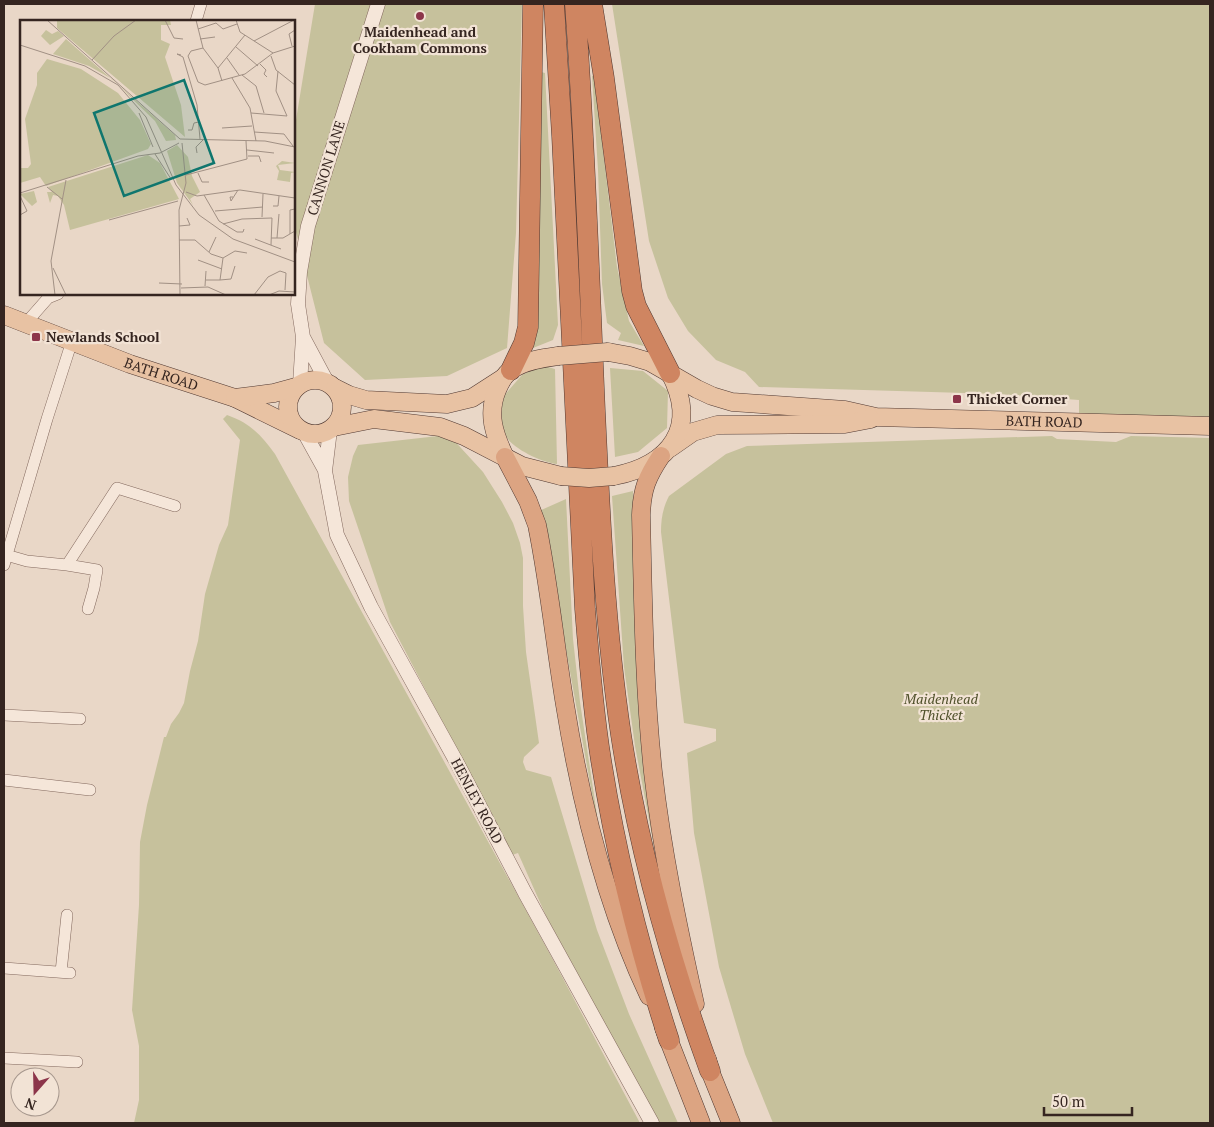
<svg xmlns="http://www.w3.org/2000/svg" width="1214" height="1127" viewBox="0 0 1214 1127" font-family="'PT Serif',serif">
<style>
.green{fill:#c6c19c}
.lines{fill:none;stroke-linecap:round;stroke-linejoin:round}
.minor-casing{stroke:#83695e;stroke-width:12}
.tertiary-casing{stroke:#83695e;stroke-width:15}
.primary-casing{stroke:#513932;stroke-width:19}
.trunk-casing{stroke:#513932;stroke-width:19}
.motorway-casing{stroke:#513932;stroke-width:21}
.minor{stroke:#f5e6d9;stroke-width:11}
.tertiary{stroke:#f5e6d9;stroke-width:14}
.primary{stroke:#e8c2a3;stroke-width:18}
.trunk{stroke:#dca482;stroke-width:18}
.motorway{stroke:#cf8561;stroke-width:20}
.primary-bridge-casing{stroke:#513932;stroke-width:19;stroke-linecap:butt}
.primary-bridge{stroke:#e8c2a3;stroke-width:18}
.poi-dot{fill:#8c354a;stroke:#f2e3d5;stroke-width:2}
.labels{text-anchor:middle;stroke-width:4.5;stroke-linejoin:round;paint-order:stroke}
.poi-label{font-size:14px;font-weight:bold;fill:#352520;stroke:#f2e3d5;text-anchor:start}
.street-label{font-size:14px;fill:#352520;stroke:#f2e3d5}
.park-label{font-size:14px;font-style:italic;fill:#4e4f29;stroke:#f2e3d5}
.inset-road{fill:none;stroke:#a19084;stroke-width:1}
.view{fill:#0f766e;fill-opacity:0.15;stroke:#0f766e;stroke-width:2.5}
.inset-edge{fill:none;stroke:#352520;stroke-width:2.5}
</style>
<rect width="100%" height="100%" fill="#e9d7c7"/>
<path class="green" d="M315,4H522L516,233L507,348L447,376L365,380L324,343L294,224V132Z
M612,4H1210V417L1079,414V400L999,394L759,387L745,372L716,360L688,331L668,298L649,241Z
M541,72L545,73L558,325L553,340L533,348Z
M594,75L617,267L629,321L644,346L618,340L621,333L607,323L602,284L598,170L592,76Z
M541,365L555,369L557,464C541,462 507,447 503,430C500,420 502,408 502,398L522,375Z
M610,368L643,371L668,391L667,428L638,452L615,457Z
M227,415C250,423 261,435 275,454L551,956L640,1123H134L139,1100V1046L132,1010L139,905L140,842L147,805L164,737H166L171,724L179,713L184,703L190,671L198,641L205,594L219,545L228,525L240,440L223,419Z
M447,435L450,436L483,472L502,502L513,523L520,543L523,558V606L526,652L539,743L524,757L523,762L526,770L551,777L597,930L629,1014L678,1123H659L547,918L518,853L512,855L390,622L349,501L348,477L353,456L358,445Z
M1052,436L1057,439L1116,442L1131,436L1210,438V1123H773L745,1054L719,967L694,833L687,753L716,741V729L684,723L661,532C661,518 663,508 669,496L726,454L747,446Z
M633,491L634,543L658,859L654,846L635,746L624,667L612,496Z
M566,499L573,639L580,702L597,815L596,816L560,616L539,511Z"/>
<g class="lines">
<g class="minor-casing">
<path id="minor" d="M196,21L201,4
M26,323L48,298L58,294
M6,555L27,561L67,565L117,488L175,506
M4,565L47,419L72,341
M67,565L97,570L94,588L88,609
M4,715L80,719
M4,780L90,790
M4,968L70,973
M61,972L67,915
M4,1058L77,1062"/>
</g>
<g class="tertiary-casing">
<path id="tertiary" d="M303,337L327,382
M300,384L303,337L298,304L300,272L308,226L378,4
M330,430L325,471L337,535L371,607L456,761L525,893L652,1123
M304,432L325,470"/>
</g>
<g class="primary-casing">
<g id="primary">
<path id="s1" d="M4,315L130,364L235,398L300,430"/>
<path id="s2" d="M608,352L630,356L650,362L697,389L712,396L732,402L845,410L876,417L1210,426"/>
<circle cx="315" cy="407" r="27"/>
<path d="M335,388L349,395L366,400L447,404L472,398L503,378"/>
<path d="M235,398L274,393L296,387"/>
<path d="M334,427L374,419L440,427L464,436L522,466L561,476"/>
<path d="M670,448L693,432L717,425L845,424L871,419"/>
<path d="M505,457C494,434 487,414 497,390C500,383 504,375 510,371C522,361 543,358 558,356"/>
<path d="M614,476C670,465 699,428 670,373"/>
</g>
</g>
<g class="trunk-casing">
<path id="trunk" d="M661,456C647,477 642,489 641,515C643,600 644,687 653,772C662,851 678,927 695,1004
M505,457L528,501L537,525C549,584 555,645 565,705C581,804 606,905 649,996
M664,1028L701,1123
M707,1059L710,1071L731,1123"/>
</g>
<g class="motorway-casing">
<path id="motorway" d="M554,4L562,136L585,609C589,660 593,710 601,760C616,855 639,948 669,1040
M575,4C585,139 589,275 595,411C600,519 605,628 621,735C639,852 670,961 710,1071
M592,4L604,78L632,291L636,306L670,373
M511,370L524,343L528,327L533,4"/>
</g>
<use href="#minor" class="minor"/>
<use href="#tertiary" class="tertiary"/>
<use href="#primary" class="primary"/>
<use href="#trunk" class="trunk"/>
<use href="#motorway" class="motorway"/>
<g class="primary-bridge-casing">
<path id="primary-bridge" d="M558,356L608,352
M561,476L589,478L614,476"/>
</g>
<use href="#primary-bridge" class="primary-bridge"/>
</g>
<g class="poi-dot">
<circle cx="420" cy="16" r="5"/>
<rect x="31" y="332" width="10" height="10" rx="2.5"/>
<rect x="952" y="394" width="10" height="10" rx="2.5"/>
</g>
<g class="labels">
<g class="poi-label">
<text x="420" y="37" text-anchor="middle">Maidenhead and<tspan x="420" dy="16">Cookham Commons</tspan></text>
<text x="46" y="342">Newlands School</text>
<text x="967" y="404">Thicket Corner</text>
</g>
<g class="street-label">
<text transform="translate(326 168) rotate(-73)" y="5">CANNON LANE</text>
<text dy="5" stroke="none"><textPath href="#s1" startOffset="168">BATH ROAD</textPath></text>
<text dy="5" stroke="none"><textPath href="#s2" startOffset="448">BATH ROAD</textPath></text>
<text transform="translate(477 801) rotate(62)" y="5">HENLEY ROAD</text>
</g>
<g class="park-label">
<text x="941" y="704">Maidenhead<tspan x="941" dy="16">Thicket</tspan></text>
</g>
</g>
<g transform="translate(20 20)">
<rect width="275" height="275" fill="#e9d7c7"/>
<path d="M37,0H150L151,5H141V20L150,24L145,37L161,85L165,117L37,8ZM26,10L32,14L38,11L44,16L30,25L21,16ZM46,19L155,115L156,120L146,121L135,101L92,59L69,46L33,34ZM27,39L61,49L98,73L120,100L131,124L128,129L26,166L20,157L0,163V148H8L11,144L5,99L17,65V53ZM157,125L168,137L172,156L180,172L170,179L173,185L157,163L147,131ZM128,135L140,143L159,179L50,210L44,185L38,176L33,175L30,183L27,172H32L28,167ZM262,141L275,143L258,145L260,150L275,152L271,153L270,162L257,160L259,151L256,146ZM14,171L17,182L12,186L0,174Z" fill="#c6c19c"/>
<path class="inset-road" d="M27,0L160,119M145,0L154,18L163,19M176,0L183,28L198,48L202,61M216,0L220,12L253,33M178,9L196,3L203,9L217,4M180,19L195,17M234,21L274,0M0,25L65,46L98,65L126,97L156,165L179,195L213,219L275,242M272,26L269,14L275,10M216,27L238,46M183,28L171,31L168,36L178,62L185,65L225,54L253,33L275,26M161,35L157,34L163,37L177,85L180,119M251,36L256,50L275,65M207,38L219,55M72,40L94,16L116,0M240,44L246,50L244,54L247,57M198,48L225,15M222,55L236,66L244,93M212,58L230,88L236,121M119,93L133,127M231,93L267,96L256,71L258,51M202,108L232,106M168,110H172L174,103L179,102M234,112L264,114L273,126M160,119L245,121L275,127M227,130L254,133M177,133L176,127L183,120M135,134L151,159M228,136H239L241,142M178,153L182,162H189M166,155L227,139L226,121M27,167L42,179M166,172L177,176L220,170L275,178M0,173L118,136L140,133L159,123M184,175L199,201L217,212H223L224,209M213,177H210L211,181L218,170M253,186H258L259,176M195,191L243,187M0,195L7,191L0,176M242,197L243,174M89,200L158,181M203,204L222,199L252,198L251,225M159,206L170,205L167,198M270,214V190L275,189M251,218H263L275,211M257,218L259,194M235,219L261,229M159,220H175L191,234L203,238L200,260H186M189,232L196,217M203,238L215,231L227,233M178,240L202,249M33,248L46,275M200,260L211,259L215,246M139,263L162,264M185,266L186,251M161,268L188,267L206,275M35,275L31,241L46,160M160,275L159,190L166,163L162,123M234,275L248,257L260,251L266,253L265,270M249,275L259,271L275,272"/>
<path class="view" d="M164,60L194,143L104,176L74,93Z"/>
<rect width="275" height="275" class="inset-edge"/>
</g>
<rect width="1214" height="1127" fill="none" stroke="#352520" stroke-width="10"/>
<g transform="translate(35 1092) rotate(200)"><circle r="24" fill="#f2e3d5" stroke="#a6978d"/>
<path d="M0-4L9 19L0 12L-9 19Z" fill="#8c354a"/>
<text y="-8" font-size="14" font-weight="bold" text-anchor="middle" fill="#352520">N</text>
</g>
<path d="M1044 1107v8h88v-8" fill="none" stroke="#352520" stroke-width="2.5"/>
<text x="1052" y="1107" font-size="15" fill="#352520" stroke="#f2e3d5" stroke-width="4" paint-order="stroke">50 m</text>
</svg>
